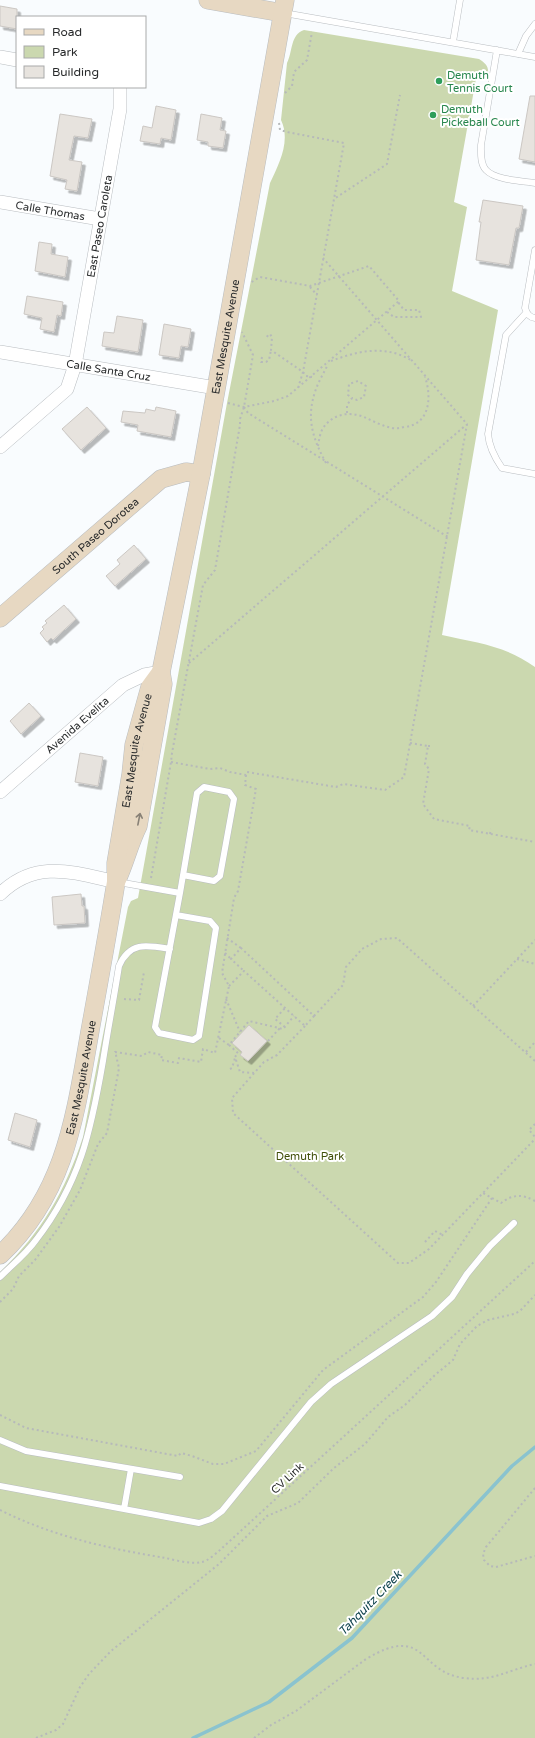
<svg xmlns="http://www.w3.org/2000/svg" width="535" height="1738" viewBox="0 0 535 1738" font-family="'Varela Round',sans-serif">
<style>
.green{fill:#cbd8af}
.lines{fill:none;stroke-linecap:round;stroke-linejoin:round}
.stream{stroke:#8ac3cf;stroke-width:3.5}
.building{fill:#e7e3de;stroke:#cbc7c3;filter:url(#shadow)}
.lane-casing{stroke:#b9bdc1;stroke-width:7}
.street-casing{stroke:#b9bdc1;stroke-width:14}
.secondary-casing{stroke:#b9bdc1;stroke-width:19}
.path{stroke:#b6b9ba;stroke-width:2;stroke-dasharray:2 3;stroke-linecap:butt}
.lane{stroke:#fff;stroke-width:6}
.street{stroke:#fff;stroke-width:13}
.secondary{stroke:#e7d8c2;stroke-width:18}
.oneway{stroke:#888176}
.leisure-dot{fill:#2e9e5b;stroke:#fff;stroke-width:1.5}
.labels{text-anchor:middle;stroke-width:4;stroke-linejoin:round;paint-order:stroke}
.leisure-label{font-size:11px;fill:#27864d;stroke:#fff;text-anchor:start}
.street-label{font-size:11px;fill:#282a2b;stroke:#fff}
.park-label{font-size:11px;fill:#404f09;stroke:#fff}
.water-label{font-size:12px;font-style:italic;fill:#0e424c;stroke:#fff}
</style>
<defs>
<filter id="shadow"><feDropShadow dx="3.5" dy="3.5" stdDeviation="0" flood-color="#0004"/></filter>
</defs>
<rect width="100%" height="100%" fill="#f9fcfe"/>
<path class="green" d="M304,30L479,59C485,63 489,66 488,74L477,73L454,202L467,207L452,291L498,310L442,635C477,643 504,645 535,667V1738H0V1272C42,1232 65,1191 83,1137L128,907L131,901L138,898L227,403L270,183C279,164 291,141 281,120L287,63C293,51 290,35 304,30Z"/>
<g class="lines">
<path class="stream" d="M193,1738L269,1702L352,1638L512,1466L535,1447"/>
</g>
<path class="building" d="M0,6L17,9V29L0,26Z
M530,96H535V162L519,159Z
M156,106L176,110L171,140L161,138L160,144L140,141L143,126L152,128Z
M60,114L92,119L88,138L74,136L69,160L82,162L77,191L65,189L67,180L50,176Z
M201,114L222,118L220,130L226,131L223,148L208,146V142L197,140Z
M483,200L523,206L519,228H516L509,265L476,260L481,222H479Z
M39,242L52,244L51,254L68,257L65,277L35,271Z
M27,296L63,302L61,316L57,315L54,332L40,329L42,318L24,314Z
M117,316L143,320L138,352L102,346L104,332L114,333Z
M164,324L191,329L188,347L181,346L179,358L159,355Z
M87,407L106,428L81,450L62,429Z
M156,407L176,411L171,437L137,431L138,425L121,422L123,411L145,413L146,409L155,411Z
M134,545L146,559L115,586L106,576L120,564L117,560Z
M64,605L76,619L53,640L51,638L47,642L40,633L44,629L42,627L47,623L45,621Z
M29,703L41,716L21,734L10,721Z
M80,753L103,757L98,786L75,782Z
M81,894L82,906H84L85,923L54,925L52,897Z
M249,1025L267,1041L248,1061L240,1055L242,1052L232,1043Z
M15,1113L37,1120L30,1147L8,1140Z"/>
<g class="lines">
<g class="lane-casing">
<path id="lane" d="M284,13L535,57
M453,42L460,0
M497,50L481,145C481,153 480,164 486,170C495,180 522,181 535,183
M518,54L526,36L535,24
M535,250L525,308C527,314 529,317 535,318
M526,313L506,335L488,434C489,446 495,458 502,468L535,474
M118,882L180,893L155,1027L159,1033L193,1040L199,1036L216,928L210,921L176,915
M180,893L197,793L204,787L229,792L234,799L220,876L214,881L183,875
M0,1277C12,1265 26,1254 36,1240C80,1183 91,1131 103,1061C108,1029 114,998 119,966C130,941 147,945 170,949
M0,1440L26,1451L180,1477
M0,1486L199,1523L211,1519L222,1511L311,1402L331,1384L432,1316L452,1297L467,1274L490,1246L514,1223
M124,1509L131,1469"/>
</g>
<g class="street-casing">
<g id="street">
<path d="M0,57L17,60"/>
<path id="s1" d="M0,202L100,219"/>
<path id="s2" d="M0,352L216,388"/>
<path id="s3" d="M0,447L67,389L75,365L120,109V87"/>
<path id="s4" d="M0,792L123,685L144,675L161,672"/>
<path d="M0,894C36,859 72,872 116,882"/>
</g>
</g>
<g class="secondary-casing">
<g id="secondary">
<path d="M208,0L283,13"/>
<path id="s5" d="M0,618L161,479L186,472L201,474"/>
<path id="s6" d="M116,882C125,863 129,844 138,826L163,684L161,672L201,474L285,0"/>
<path id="s7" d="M0,1255C66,1193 75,1116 90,1031C99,981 108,932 116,882V863L131,774L134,745L150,687L161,672"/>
</g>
</g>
<path class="path" d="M285,93L292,86L294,72L307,60L312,32
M279,123L280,130L287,132L344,143L334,199
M310,287L317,295
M387,312L394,317H421L419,310H404L398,302
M267,337L268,335L270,334L272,337L271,350L303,372L306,376L312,377
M262,357L261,362H266L269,360L271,350
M331,361C350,354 370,348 390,352C397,353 405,357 411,360
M298,388L303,372L334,199L387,164L400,95
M228,403L244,407L274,401L288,396L399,301L369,266L310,286L260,277L250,283
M244,407L248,413L448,537
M347,413V405L352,398L348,395L349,384L358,381L366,386L364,397L357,400L352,398
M318,446C319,440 320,433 323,428C333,414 348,411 364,417C373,421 382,426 392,428C396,429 400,428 404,427C430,425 432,397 425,377
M326,463C313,439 306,419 315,392C318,382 324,373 328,364
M189,663L466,425
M410,743L428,746L425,764L429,769L423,804L434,819L470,826L469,830L535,842
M428,746H432
M171,762L210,769L220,768L230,772L246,775L247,772L336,787L343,784L385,790L404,777L467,424L323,258
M490,834L491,829
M151,878L171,762L172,753L203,585L215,570L240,425V419L244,407L253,355L242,332
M227,938L241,948
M225,953L231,959
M517,959L535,964
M229,986L244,971L305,1026L314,1016L241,948L231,959L244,971
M124,999L139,1000L144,972
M226,999L240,1032
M473,1006L535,940
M314,1016L343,985L346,967L362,949L381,939L397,938L535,1061
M305,1026L277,1055L264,1062L232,1098L233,1113L398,1263H409L429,1249L535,1139
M285,1027L275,1019L285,1008
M219,1038L229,1045L249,1021L283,1029L294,1016
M268,1041L280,1028
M229,1045L238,1053L235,1057L240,1072L254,1073
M115,1052L142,1056L148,1052L162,1055L161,1060L178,1063L179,1058L201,1062L203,1049L215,1053L229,986L222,973L234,898L238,891L256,789L245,785L246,775
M526,1052L535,1042
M230,1069L232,1068L235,1058
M535,1124L529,1130L535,1137
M492,1198L501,1203C513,1194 522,1194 535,1201
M425,1242L435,1231L443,1235
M0,1302L13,1289L19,1276L35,1260L59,1227L80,1190L98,1144L107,1133L119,1068L115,1051
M0,1415L26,1428L178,1456L181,1453L192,1456L213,1464H224L256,1451L323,1370L423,1297L436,1282L492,1198L483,1193
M535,1488L486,1547L483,1554L484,1560L490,1566L496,1567L535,1556
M0,1510C50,1535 105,1548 160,1557C173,1559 189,1565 202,1562C208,1561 215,1554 220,1550L535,1261
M36,1738L56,1730L63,1724L80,1687L89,1674L111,1651L219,1564L267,1516L298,1503L334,1468L365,1444L388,1417L405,1405L435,1375L453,1360L460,1344L477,1326L488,1320L514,1314L520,1311L535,1295
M254,1738L271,1725L296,1711L366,1659C427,1623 417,1672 464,1678C492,1682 508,1670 535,1664"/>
<use href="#lane" class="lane"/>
<use href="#street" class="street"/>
<use href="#secondary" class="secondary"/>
</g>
<defs><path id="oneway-shaft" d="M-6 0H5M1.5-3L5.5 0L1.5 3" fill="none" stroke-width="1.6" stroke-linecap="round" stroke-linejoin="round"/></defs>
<use class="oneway" href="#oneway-shaft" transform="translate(139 819) rotate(-79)"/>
<g class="leisure-dot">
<circle cx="439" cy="81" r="4"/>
<circle cx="433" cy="115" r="4"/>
</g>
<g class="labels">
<g class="leisure-label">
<text x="447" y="79">Demuth<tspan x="447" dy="13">Tennis Court</tspan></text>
<text x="441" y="113">Demuth<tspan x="441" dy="13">Pickeball Court</tspan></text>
</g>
<g class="street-label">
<text dy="4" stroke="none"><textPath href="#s1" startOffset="51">Calle Thomas</textPath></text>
<text dy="4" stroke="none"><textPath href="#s3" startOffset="255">East Paseo Caroleta</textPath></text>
<text dy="4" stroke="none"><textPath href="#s6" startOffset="558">East Mesquite Avenue</textPath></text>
<text dy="4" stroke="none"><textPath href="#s2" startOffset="110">Calle Santa Cruz</textPath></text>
<text dy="4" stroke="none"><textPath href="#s5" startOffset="126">South Paseo Dorotea</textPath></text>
<text dy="4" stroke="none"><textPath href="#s4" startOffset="102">Avenida Evelita</textPath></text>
<text dy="4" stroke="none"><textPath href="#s7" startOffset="531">East Mesquite Avenue</textPath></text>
<text dy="4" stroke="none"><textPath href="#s7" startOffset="199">East Mesquite Avenue</textPath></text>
<text transform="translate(287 1478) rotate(-43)" y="4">CV Link</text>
</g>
<g class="park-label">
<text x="310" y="1160">Demuth Park</text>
</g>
<g class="water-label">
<text transform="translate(370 1603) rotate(-46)" y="4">Tahquitz Creek</text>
</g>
</g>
<rect x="16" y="16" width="130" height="72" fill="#ffffff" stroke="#a9aaaa"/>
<rect x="24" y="29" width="20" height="6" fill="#e7d8c2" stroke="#a9aaaa"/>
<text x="52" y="36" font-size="12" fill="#282a2b">Road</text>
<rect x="24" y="46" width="20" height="12" fill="#cbd8af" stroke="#a9aaaa"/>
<text x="52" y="56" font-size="12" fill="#282a2b">Park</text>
<rect x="24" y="66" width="20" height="12" fill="#e7e3de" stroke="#a9aaaa"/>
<text x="52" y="76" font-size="12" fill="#282a2b">Building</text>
</svg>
